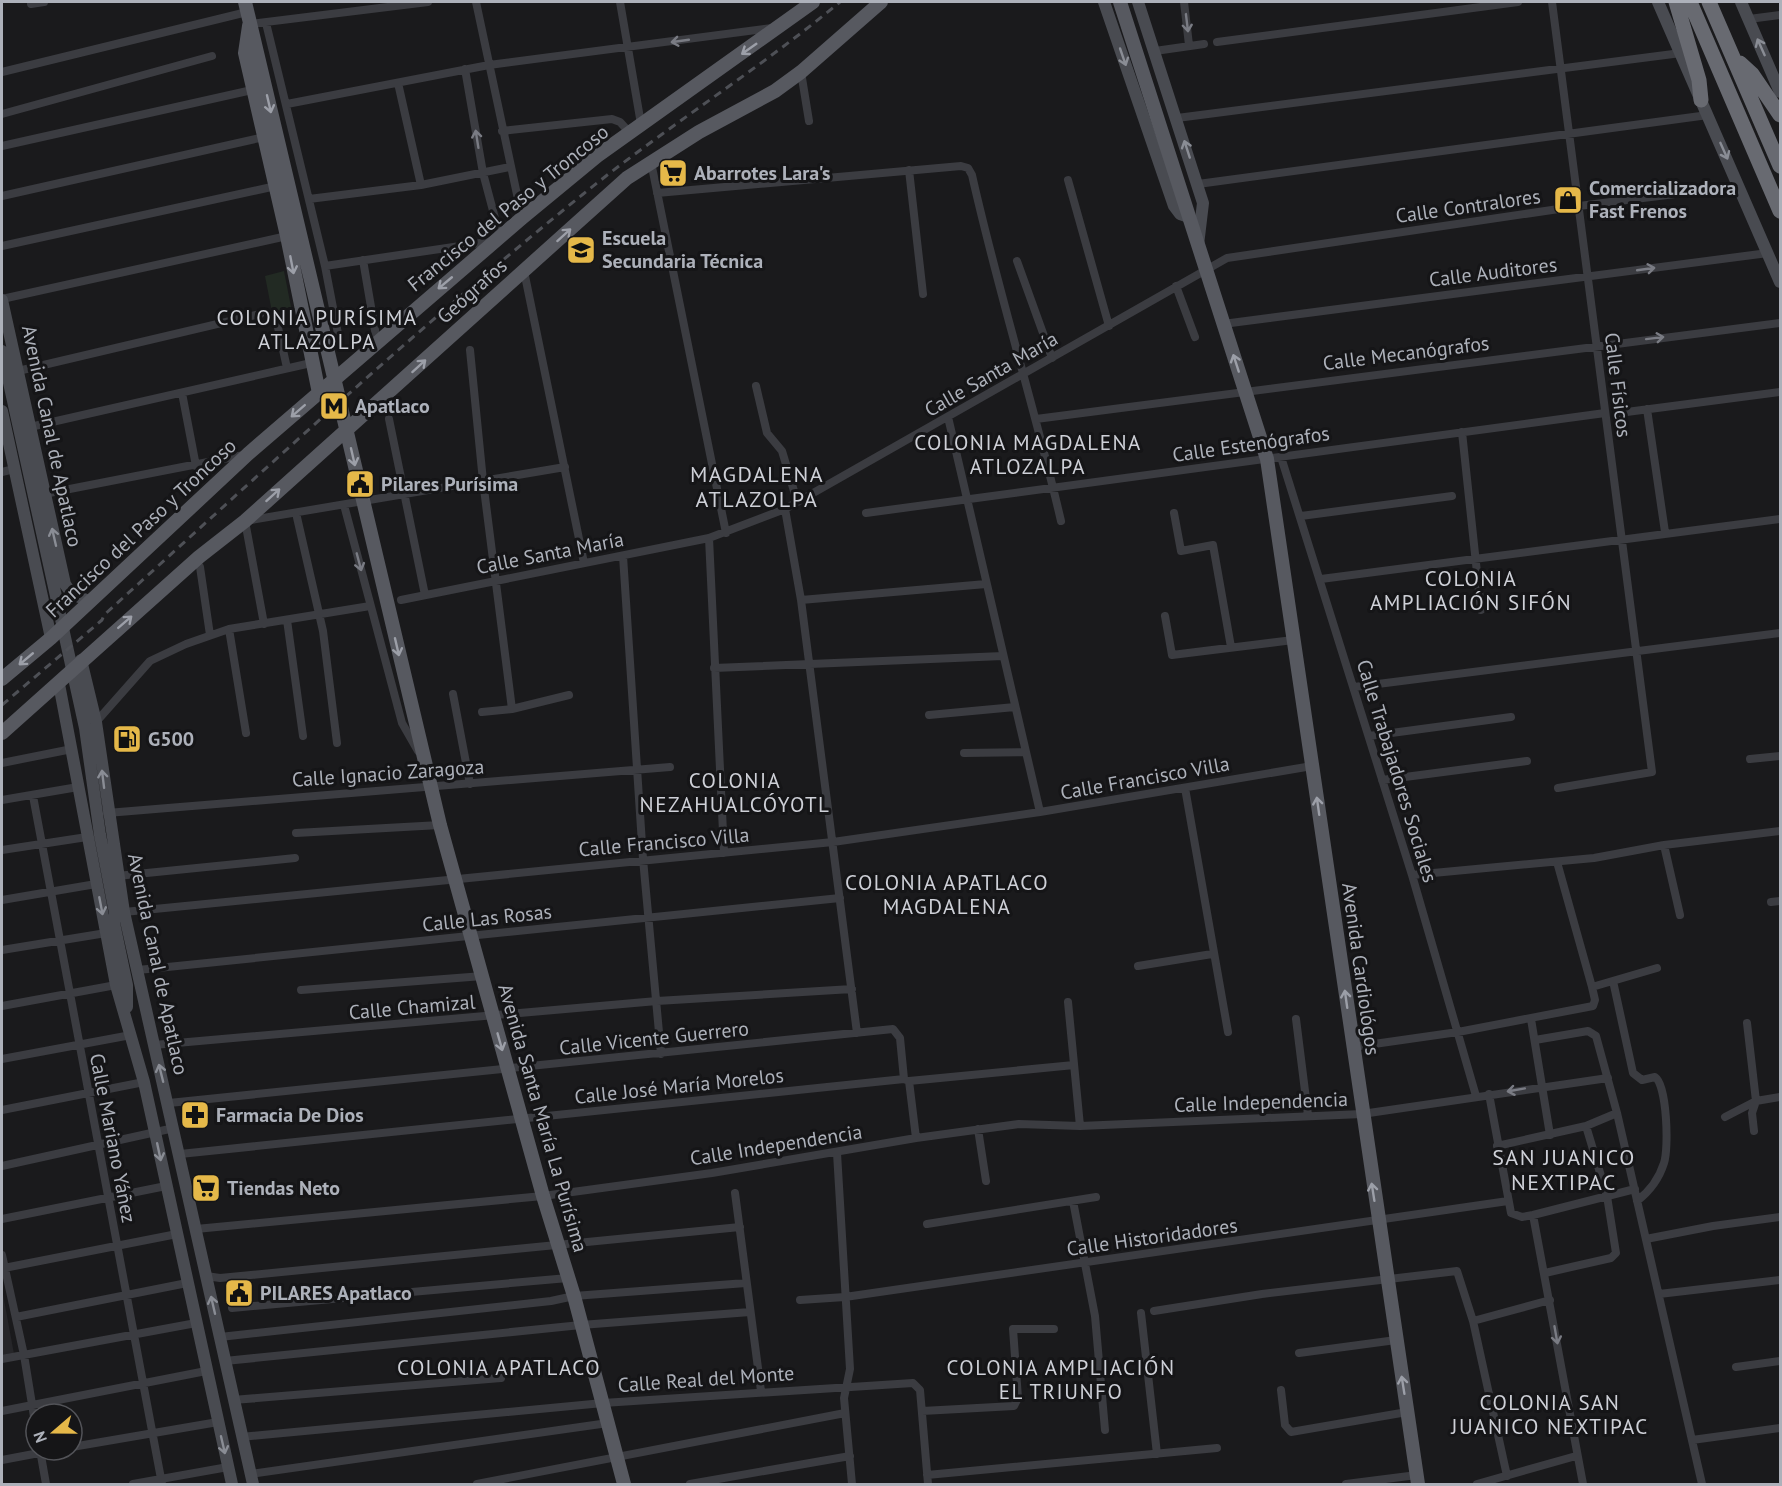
<svg xmlns="http://www.w3.org/2000/svg" width="1782" height="1486" viewBox="0 0 1782 1486" font-family="'PT Sans',sans-serif">
<style>
.built{fill:#262629}
.garden{fill:#222a23}
.lines{fill:none;stroke-linecap:round;stroke-linejoin:round}
.street{stroke:#3b3c41;stroke-width:8}
.secondary{stroke:#494b51;stroke-width:12}
.primary{stroke:#575960;stroke-width:14}
.highway{stroke:#686a71;stroke-width:15}
.rail{stroke:#4e5056;stroke-width:3;stroke-dasharray:8 6;stroke-linecap:butt}
.oneway{stroke:#7a7c84}
.oneway2{stroke:#8a8d95}
.oneway3{stroke:#9c9fa8}
.labels{text-anchor:middle;stroke-width:6;stroke-linejoin:round;paint-order:stroke}
.poi-label{font-size:20px;font-weight:bold;fill:#adb1ba;stroke:#151517;text-anchor:start}
.street-label{font-size:20px;fill:#adb1ba;stroke:#151517}
.neighbourhood-label{font-size:21px;letter-spacing:1.5px;fill:#ced0d7;stroke:#151517}
.quarter-label{font-size:22px;letter-spacing:1.5px;fill:#ced0d7;stroke:#151517}
</style>
<rect width="100%" height="100%" fill="#1a1a1c"/>
<path class="built" d="M2,1289L14,1354L2,1356Z"/>
<path class="garden" d="M284,271L291,307L272,312L265,276Z"/>
<g class="lines">
<path class="street" d="M476,2L522,218
M620,2L641,124
M1184,2L1189,45
M1552,2L1652,772L1558,788
M31,4L44,2
M1749,19L1780,15
M266,23L325,266L339,339
M250,24L428,2
M1217,42L1518,2
M1155,51L1204,44
M465,69L483,173L500,237
M2,72L247,12
M801,72L809,121
M398,83L421,185
M287,104L489,65L772,28
M2,114L212,56
M1177,118L1681,53
M502,131L612,119L620,122L630,133
M2,146L252,90
M651,162L726,533
M909,170L923,294
M1068,180L1109,326
M1198,184L1708,115
M657,193L961,166L968,168L972,175C998,291 1034,405 1061,521
M2,196L264,137
M309,199L421,185L510,167
M2,246L276,186
M363,260L377,342
M1017,261L1052,358
M325,266L494,241
M524,271L584,563
M1176,286L1195,337
M2,299L287,236
M275,314L287,368
M1223,324L1768,253
M470,350L483,481L512,709
M18,371L260,314
M756,386L767,433L782,451L797,501
M182,393L196,466
M1647,409L1665,532
M1619,413L1780,392
M948,417L1040,812
M389,419L425,595
M1036,419L1780,323
M30,427L311,363
M1462,432L1481,610
M1281,457L1412,875L1476,1096
M2,472L14,469
M44,494L244,455
M344,505L402,723L418,751
M785,509L801,600L857,1033
M296,513L323,631L337,743
M866,513L1605,413
M1174,513L1181,551L1213,545L1231,647
M1301,516L1452,496
M709,538L724,853
M623,556L643,859L661,1054
M200,567L210,635
M1321,579L1780,519
M401,600L709,538L785,509L1227,258L1579,206L1739,186
M801,600L986,584
M1165,616L1172,655L1293,640
M287,620L303,736
M264,624L245,521L565,467
M229,629L246,733
M714,668L1003,656
M1354,687L1780,633
M453,694L470,784
M482,712L512,709L569,695
M929,715L1015,707
M96,722L150,661L186,644L229,629L370,606
M1369,736L1511,717
M964,753L1026,752
M1750,759L1780,756
M2,763L72,749
M1382,780L1527,761
M1185,788L1228,1032
M33,796L162,1484
M2,800L78,787
M107,813L670,767
M296,833L440,825
M1664,845L1680,915
M2,850L87,837
M1412,875L1594,858L1664,845L1780,831
M117,876L295,858
M2,900L96,884
M1771,902L1780,901
M124,912L833,842L1040,812L1312,766
M2,950L106,933
M1138,966L1212,954
M138,970L840,898
M1613,981L1633,1073L1642,1080L1655,1077C1667,1085 1669,1148 1664,1163C1659,1179 1650,1191 1637,1201
M1592,987L1657,968
M301,990L483,976
M1068,1002L1080,1126
M2,1006L116,985
M1296,1019L1308,1115
M1531,1019L1550,1135
M1747,1023L1756,1101L1752,1113L1754,1131
M1535,1040L1588,1031L1596,1036L1617,1113L1702,1484
M154,1045L657,1001L852,989
M1353,1047L1458,1032L1593,1006L1595,1000L1592,987L1557,862
M2,1059L131,1035
M909,1081L916,1138
M1489,1094L1511,1213L1522,1217L1533,1215L1635,1189
M169,1103L893,1029L900,1038L904,1079
M2,1110L144,1082
M1725,1117L1756,1101L1780,1097
M978,1129L986,1181
M1497,1146L1586,1126L1617,1113
M837,1153L850,1369L844,1398L852,1484
M180,1154L904,1079L909,1081L1074,1065
M2,1166L174,1128
M735,1193L761,1391
M1073,1201L1095,1316L1105,1430
M1533,1215L1583,1484
M2,1219L166,1186
M927,1224L1096,1197
M196,1229L543,1196L712,1173L916,1138L1019,1124L1080,1126L1362,1114L1608,1078
M1646,1239L1713,1226L1780,1217
M2,1255L24,1355L36,1429
M4,1268L177,1234
M1545,1273L1611,1258L1616,1253L1607,1196L1586,1126
M206,1276L220,1278L740,1227
M1659,1294L1780,1280
M800,1300L845,1297L1508,1201
M232,1308L568,1278
M1154,1311L1262,1294L1457,1271L1473,1321L1507,1476
M1141,1313L1157,1454
M16,1317L187,1283
M1473,1321L1550,1300
M220,1337L551,1301L574,1296L746,1283
M1299,1353L1396,1340
M2,1359L196,1323
M225,1361L581,1325L750,1312
M1736,1367L1780,1361
M1281,1390L1285,1425L1291,1432L1407,1412
M233,1400L501,1378
M2,1411L206,1371
M922,1411L1014,1406L1018,1398L1013,1329H1054
M241,1437L603,1403L913,1383L920,1390L928,1484
M1692,1440L1780,1428
M72,1447L218,1422
M40,1450L46,1484
M2,1460L55,1450
M250,1474L608,1423
M927,1475L1217,1448
M133,1484L228,1467
M477,1484L845,1413
M690,1484L850,1456
M1346,1484L1417,1475
M1477,1484L1576,1456"/>
<path class="secondary" d="M1104,2L1174,206L1180,214L1189,217
M1138,2L1203,203L1198,245
M1658,2L1780,282
M1741,2L1780,92
M2,300L65,584L71,593L90,602
M2,351L85,728L100,835L115,913L114,923L127,985V1007
M2,411L51,638
M81,660L96,722L124,912L253,1484
M59,684L116,985L144,1082L232,1484"/>
<path class="primary" d="M245,2L440,825L543,1196L574,1296L624,1484
M1120,2L1267,459L1418,1484
M249,26L245,53L287,236L319,393
M2,679L51,638L248,454L522,218L597,156L813,2
M2,733L199,557L245,521L627,178L699,132L775,91L801,72L881,2"/>
<path class="highway" d="M1676,2L1699,80L1701,100
M1690,2L1780,211
M1709,2L1780,166
M1740,63L1752,74L1780,115"/>
<path class="rail" d="M2,705L102,620L104,615C261,473 417,328 582,195C666,127 758,70 840,2"/>
</g>
<defs><path id="oneway-shaft" d="M-6 0H5M1.5-3L5.5 0L1.5 3" fill="none" stroke-width="1.6" stroke-linecap="round" stroke-linejoin="round" transform="scale(1.5)"/></defs>
<g class="oneway">
<use href="#oneway-shaft" transform="translate(1187 23) rotate(83)"/>
<use href="#oneway-shaft" transform="translate(680 41) rotate(172)"/>
<use href="#oneway-shaft" transform="translate(477 139) rotate(-99)"/>
<use href="#oneway-shaft" transform="translate(1646 269) rotate(-8)"/>
<use href="#oneway-shaft" transform="translate(1655 338) rotate(-7)"/>
<use href="#oneway-shaft" transform="translate(359 562) rotate(75)"/>
<use href="#oneway-shaft" transform="translate(1516 1090) rotate(170)"/>
<use href="#oneway-shaft" transform="translate(1556 1335) rotate(80)"/>
</g>
<g class="oneway2">
<use href="#oneway-shaft" transform="translate(1761 47) rotate(-114)"/>
<use href="#oneway-shaft" transform="translate(1123 57) rotate(71)"/>
<use href="#oneway-shaft" transform="translate(1187 149) rotate(-108)"/>
<use href="#oneway-shaft" transform="translate(1724 151) rotate(66)"/>
<use href="#oneway-shaft" transform="translate(54 537) rotate(-103)"/>
<use href="#oneway-shaft" transform="translate(103 779) rotate(-97)"/>
<use href="#oneway-shaft" transform="translate(101 906) rotate(79)"/>
<use href="#oneway-shaft" transform="translate(161 1073) rotate(-104)"/>
<use href="#oneway-shaft" transform="translate(159 1152) rotate(78)"/>
<use href="#oneway-shaft" transform="translate(213 1305) rotate(-103)"/>
<use href="#oneway-shaft" transform="translate(223 1445) rotate(77)"/>
</g>
<g class="oneway3">
<use href="#oneway-shaft" transform="translate(749 49) rotate(145)"/>
<use href="#oneway-shaft" transform="translate(269 104) rotate(77)"/>
<use href="#oneway-shaft" transform="translate(564 235) rotate(-42)"/>
<use href="#oneway-shaft" transform="translate(292 265) rotate(79)"/>
<use href="#oneway-shaft" transform="translate(445 283) rotate(140)"/>
<use href="#oneway-shaft" transform="translate(1236 363) rotate(-108)"/>
<use href="#oneway-shaft" transform="translate(419 366) rotate(-42)"/>
<use href="#oneway-shaft" transform="translate(298 411) rotate(139)"/>
<use href="#oneway-shaft" transform="translate(353 457) rotate(77)"/>
<use href="#oneway-shaft" transform="translate(273 495) rotate(-42)"/>
<use href="#oneway-shaft" transform="translate(125 622) rotate(-41)"/>
<use href="#oneway-shaft" transform="translate(397 647) rotate(77)"/>
<use href="#oneway-shaft" transform="translate(26 659) rotate(140)"/>
<use href="#oneway-shaft" transform="translate(1318 806) rotate(-98)"/>
<use href="#oneway-shaft" transform="translate(1346 999) rotate(-98)"/>
<use href="#oneway-shaft" transform="translate(500 1042) rotate(74)"/>
<use href="#oneway-shaft" transform="translate(1373 1192) rotate(-99)"/>
<use href="#oneway-shaft" transform="translate(1403 1385) rotate(-99)"/>
</g>
<defs>
<g id="supermarket-square" transform="scale(1.5)"><rect x="-9" y="-9" width="18" height="18" rx="4" fill="#e5b849" stroke="#151517"/><path d="M-6-5.5h2.5l.6 2H6L4.5 2H-2.5L-4.4-4H-6ZM-1.5 3.2a1.3 1.3 0 1 0 .1 0ZM3 3.2a1.3 1.3 0 1 0 .1 0Z" fill="#111"/></g>
<g id="shop-square" transform="scale(1.5)"><rect x="-9" y="-9" width="18" height="18" rx="4" fill="#e5b849" stroke="#151517"/><path d="M-5-2.5h2.3a2.7 3.5 0 0 1 5.4 0H5L5.5 6h-11ZM-1.5-2.5h3a1.5 2.3 0 0 0-3 0Z" fill="#111"/></g>
<g id="school-square" transform="scale(1.5)"><rect x="-9" y="-9" width="18" height="18" rx="4" fill="#e5b849" stroke="#151517"/><path d="M0-5L7-2L0 1L-7-2ZM-4 1L0 2.5L4 1V4Q0 6-4 4Z" fill="#111"/></g>
<g id="metro-square" transform="scale(1.5)"><rect x="-9" y="-9" width="18" height="18" rx="4" fill="#e5b849" stroke="#151517"/><path d="M-5.5 5V-5H-3L0 0L3-5H5.5V5H3V-.5L0 4L-3-.5V5Z" fill="#111"/></g>
<g id="civic-square" transform="scale(1.5)"><rect x="-9" y="-9" width="18" height="18" rx="4" fill="#e5b849" stroke="#151517"/><path d="M-.6-6.5H3V-4.5H.6V-3L4-1V1h2V6H-6V1h2V-1L-.6-3ZM-1.2 2.5V6h2.4V2.5Z" fill="#111"/></g>
<g id="fuel-square" transform="scale(1.5)"><rect x="-9" y="-9" width="18" height="18" rx="4" fill="#e5b849" stroke="#151517"/><path d="M-5.5-6h7V0h2V4h1.3V-2.5L3-4.5l.8-.8L6-3V5H2.5V1h-1V6h-7ZM-4.2-4.7v3.2H.2V-4.7Z" fill="#111"/></g>
<g id="pharmacy-square" transform="scale(1.5)"><rect x="-9" y="-9" width="18" height="18" rx="4" fill="#e5b849" stroke="#151517"/><path d="M-2-6h4v4h4v4h-4v4h-4v-4h-4v-4h4Z" fill="#111"/></g>
</defs>
<g fill-rule="evenodd">
<use href="#supermarket-square" x="673" y="173"/>
<use href="#shop-square" x="1568" y="200"/>
<use href="#school-square" x="581" y="250"/>
<use href="#metro-square" x="334" y="406"/>
<use href="#civic-square" x="360" y="484"/>
<use href="#fuel-square" x="127" y="739"/>
<use href="#pharmacy-square" x="195" y="1115"/>
<use href="#supermarket-square" x="206" y="1188"/>
<use href="#civic-square" x="239" y="1293"/>
</g>
<g class="labels">
<g class="poi-label">
<text x="694" y="180">Abarrotes Lara's</text>
<text x="1589" y="195">Comercializadora<tspan x="1589" dy="23">Fast Frenos</tspan></text>
<text x="602" y="245">Escuela<tspan x="602" dy="23">Secundaria Técnica</tspan></text>
<text x="355" y="413">Apatlaco</text>
<text x="381" y="491">Pilares Purísima</text>
<text x="148" y="746">G500</text>
<text x="216" y="1122">Farmacia De Dios</text>
<text x="227" y="1195">Tiendas Neto</text>
<text x="260" y="1300">PILARES Apatlaco</text>
</g>
<g class="street-label">
<text transform="translate(1468 206) rotate(-8)" y="7">Calle Contralores</text>
<text transform="translate(508 208) rotate(-39)" y="7">Francisco del Paso y Troncoso</text>
<text transform="translate(1493 272) rotate(-7)" y="7">Calle Auditores</text>
<text transform="translate(472 291) rotate(-42)" y="7">Geógrafos</text>
<text transform="translate(1406 353) rotate(-7)" y="7">Calle Mecanógrafos</text>
<text transform="translate(991 374) rotate(-30)" y="7">Calle Santa María</text>
<text transform="translate(1618 385) rotate(83)" y="7">Calle Físicos</text>
<text transform="translate(52 436) rotate(78)" y="7">Avenida Canal de Apatlaco</text>
<text transform="translate(1251 444) rotate(-8)" y="7">Calle Estenógrafos</text>
<text transform="translate(141 528) rotate(-43)" y="7">Francisco del Paso y Troncoso</text>
<text transform="translate(550 553) rotate(-11)" y="7">Calle Santa María</text>
<text transform="translate(1397 771) rotate(73)" y="7">Calle Trabajadores Sociales</text>
<text transform="translate(388 773) rotate(-4)" y="7">Calle Ignacio Zaragoza</text>
<text transform="translate(1145 778) rotate(-10)" y="7">Calle Francisco Villa</text>
<text transform="translate(664 842) rotate(-5)" y="7">Calle Francisco Villa</text>
<text transform="translate(487 918) rotate(-6)" y="7">Calle Las Rosas</text>
<text transform="translate(158 964) rotate(78)" y="7">Avenida Canal de Apatlaco</text>
<text transform="translate(1361 969) rotate(82)" y="7">Avenida Cardiológos</text>
<text transform="translate(412 1007) rotate(-5)" y="7">Calle Chamizal</text>
<text transform="translate(654 1038) rotate(-6)" y="7">Calle Vicente Guerrero</text>
<text transform="translate(679 1086) rotate(-6)" y="7">Calle José María Morelos</text>
<text transform="translate(1261 1102) rotate(-2)" y="7">Calle Independencia</text>
<text transform="translate(543 1118) rotate(74)" y="7">Avenida Santa María La Purísima</text>
<text transform="translate(113 1138) rotate(79)" y="7">Calle Mariano Yáñez</text>
<text transform="translate(776 1145) rotate(-9)" y="7">Calle Independencia</text>
<text transform="translate(1152 1237) rotate(-8)" y="7">Calle Historidadores</text>
<text transform="translate(706 1379) rotate(-4)" y="7">Calle Real del Monte</text>
</g>
<g class="neighbourhood-label">
<text x="317" y="325">COLONIA PURÍSIMA<tspan x="317" dy="24">ATLAZOLPA</tspan></text>
<text x="1028" y="450">COLONIA MAGDALENA<tspan x="1028" dy="24">ATLOZALPA</tspan></text>
<text x="1471" y="586">COLONIA<tspan x="1471" dy="24">AMPLIACIÓN SIFÓN</tspan></text>
<text x="735" y="788">COLONIA<tspan x="735" dy="24">NEZAHUALCÓYOTL</tspan></text>
<text x="947" y="890">COLONIA APATLACO<tspan x="947" dy="24">MAGDALENA</tspan></text>
<text x="499" y="1375">COLONIA APATLACO</text>
<text x="1061" y="1375">COLONIA AMPLIACIÓN<tspan x="1061" dy="24">EL TRIUNFO</tspan></text>
<text x="1550" y="1410">COLONIA SAN<tspan x="1550" dy="24">JUANICO NEXTIPAC</tspan></text>
</g>
<g class="quarter-label">
<text x="757" y="482">MAGDALENA<tspan x="757" dy="25">ATLAZOLPA</tspan></text>
<text x="1564" y="1165">SAN JUANICO<tspan x="1564" dy="25">NEXTIPAC</tspan></text>
</g>
</g>
<rect width="1782" height="1486" fill="none" stroke="#adb1ba" stroke-width="6"/>
<g transform="translate(54 1432) rotate(250)"><circle r="28" fill="#151517" stroke="#525358" stroke-width="1.5"/>
<path d="M0-4.5L10 22L0 15L-10 22Z" fill="#e5b849"/>
<text y="-9" font-size="16" font-weight="bold" text-anchor="middle" fill="#adb1ba">N</text>
</g>
</svg>
